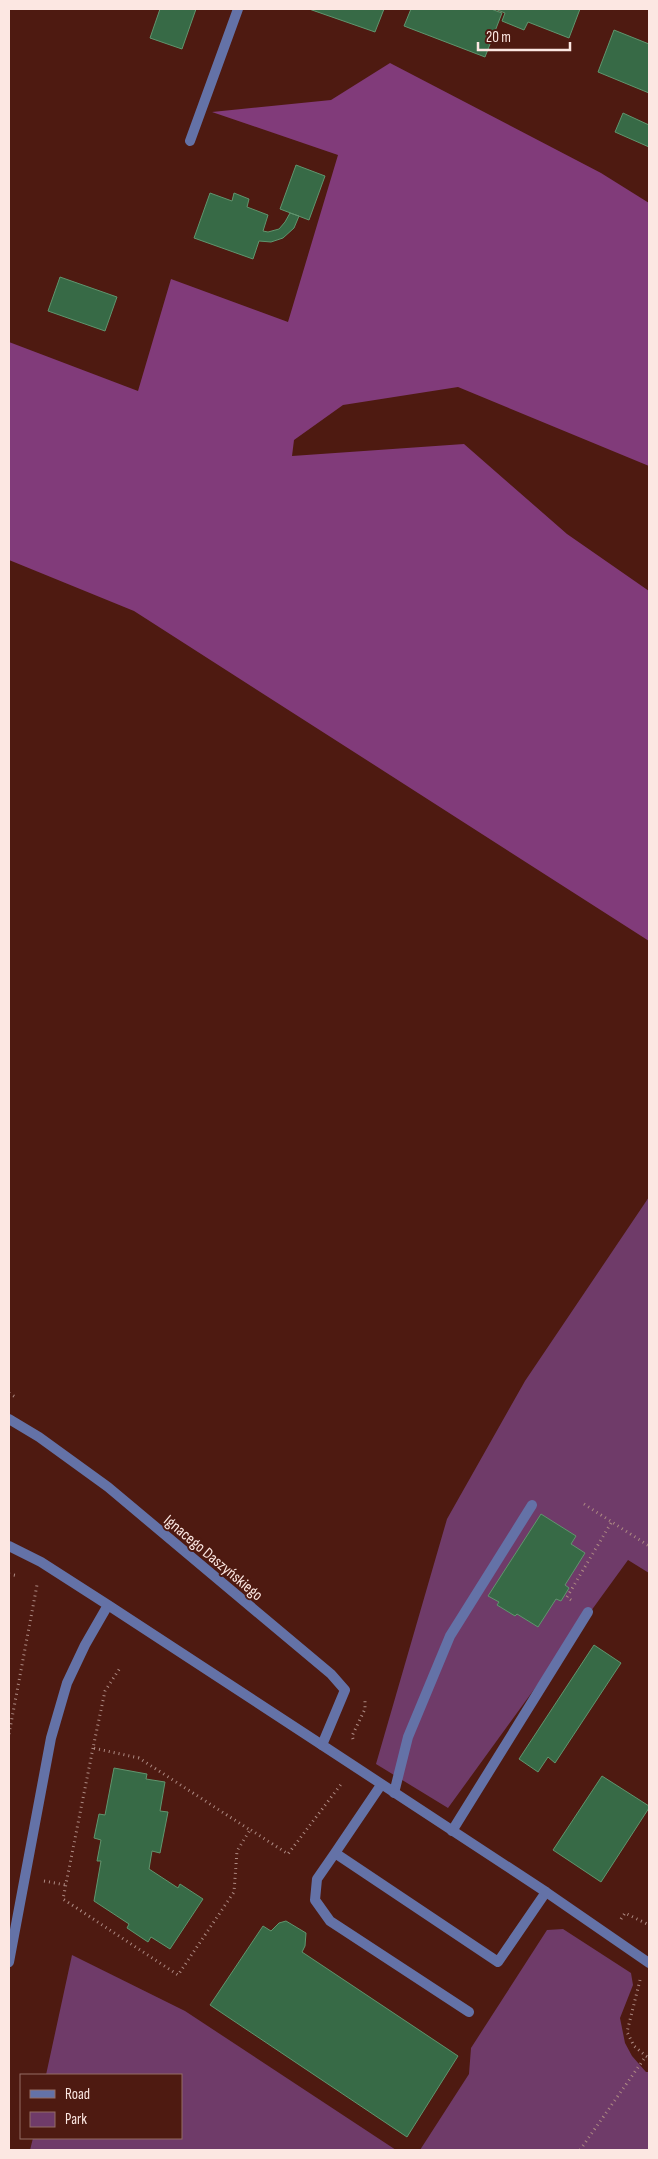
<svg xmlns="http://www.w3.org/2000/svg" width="658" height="2159" viewBox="0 0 658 2159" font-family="'Sofia Sans Condensed',sans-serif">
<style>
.green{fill:#6f3b69}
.forest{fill:#813b7a}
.building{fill:#376a46;stroke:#60956e}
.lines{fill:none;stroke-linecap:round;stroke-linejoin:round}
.path{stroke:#ad8a83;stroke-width:3;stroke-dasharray:1 4;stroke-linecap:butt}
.lane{stroke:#6472a7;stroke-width:10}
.street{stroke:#6472a7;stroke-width:10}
.labels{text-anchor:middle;stroke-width:4;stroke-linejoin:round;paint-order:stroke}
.street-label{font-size:16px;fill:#fce7e2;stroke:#4e1a11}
</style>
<rect width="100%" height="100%" fill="#4e1a11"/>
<path class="green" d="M649,1197V1573L628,1560L448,1808L376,1764L447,1519L525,1381Z
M563,1929L631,1973L633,1985L620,2018L625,2043L632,2056L646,2072H649V2150H420L469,2074L471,2048L547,1930Z
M72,1955L185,2011L396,2150H30L33,2138H181V2075H46Z"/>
<path class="forest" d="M390,63L601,173L649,203V466L458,387L343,405L294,440L292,456L464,444L567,534L649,591V941L134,611L9,560V342L138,391L171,279L288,322L338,155L212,112L331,100Z"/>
<path class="building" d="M160,9H196L182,49L150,38Z
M309,9H384L375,32Z
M411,9H491L502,13L485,57L404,26Z
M495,9H580L569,38L528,22L524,30L502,21L505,13Z
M614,30L649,44V93L598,72Z
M623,113L649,125V147L615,132Z
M296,165L325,176L309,220L280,209Z
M210,193L232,201L234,193L249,199L247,207L268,215L263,231L268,232L279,229L285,222L290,213L299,216L294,228L283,238L271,242L259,241L253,259L194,238Z
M60,277L117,297L105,331L48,311Z
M541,1514L576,1536L571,1544L585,1553L565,1585L569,1588L561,1601L556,1599L538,1627L517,1614L515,1616L497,1605L499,1602L488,1596Z
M594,1645L621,1663L555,1763L548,1757L538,1772L519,1759Z
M114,1768L147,1774L146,1779L165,1782L160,1811L168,1812L160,1853L152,1851L149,1869L178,1888L180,1884L203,1899L170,1949L151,1937L148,1942L127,1928L129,1924L94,1901L101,1861H97L101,1840L94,1838L99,1814L105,1815Z
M602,1776L649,1806V1808L601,1882L553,1850Z
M286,1921L306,1933L305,1946L302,1952L458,2056L407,2137L210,2005L263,1926L271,1931L279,1923Z"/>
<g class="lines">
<path class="path" d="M9,1393L17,1398
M584,1504L649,1546
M9,1574L18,1576
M571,1600L567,1597L611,1523
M9,1734L37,1585
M353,1739L352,1736L365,1709V1698
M93,1748L63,1899L178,1975L234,1892L237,1851L250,1830L139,1758L93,1748L105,1691L120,1668
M251,1830L288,1854L342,1783
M44,1881L66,1885
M621,1919L625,1913L649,1925
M640,1980L627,2032L634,2046L646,2056
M580,2150L646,2056L649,2058"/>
<path class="lane" d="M190,141L238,9
M9,1546L41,1562L108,1605
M381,1785L335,1853L498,1962L546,1892
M394,1793L408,1737L450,1636L532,1505
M452,1831L588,1612
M335,1853L317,1879L315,1900L330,1921L469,2012
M9,1962L51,1738L67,1683L85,1645L108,1605L322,1745"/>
<path class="street" d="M9,1419L39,1437L108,1487L331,1674L345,1690L322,1745L546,1892L649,1963"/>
</g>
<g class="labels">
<g class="street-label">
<text transform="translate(214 1557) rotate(40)" y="6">Ignacego Daszyńskiego</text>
</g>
</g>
<rect width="658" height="2159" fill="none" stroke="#fce7e2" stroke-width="20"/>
<rect x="20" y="2074" width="162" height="65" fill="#4e1a11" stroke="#946c65"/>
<rect x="30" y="2090" width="25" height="8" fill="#6472a7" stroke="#946c65"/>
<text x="65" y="2099" font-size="15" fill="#fce7e2">Road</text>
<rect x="30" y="2112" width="25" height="15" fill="#6f3b69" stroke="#946c65"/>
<text x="65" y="2124" font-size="15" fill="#fce7e2">Park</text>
<path d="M478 42v8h92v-8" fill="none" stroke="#fce7e2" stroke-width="2.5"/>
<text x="486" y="42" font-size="15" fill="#fce7e2" stroke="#4e1a11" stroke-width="4" paint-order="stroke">20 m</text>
</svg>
